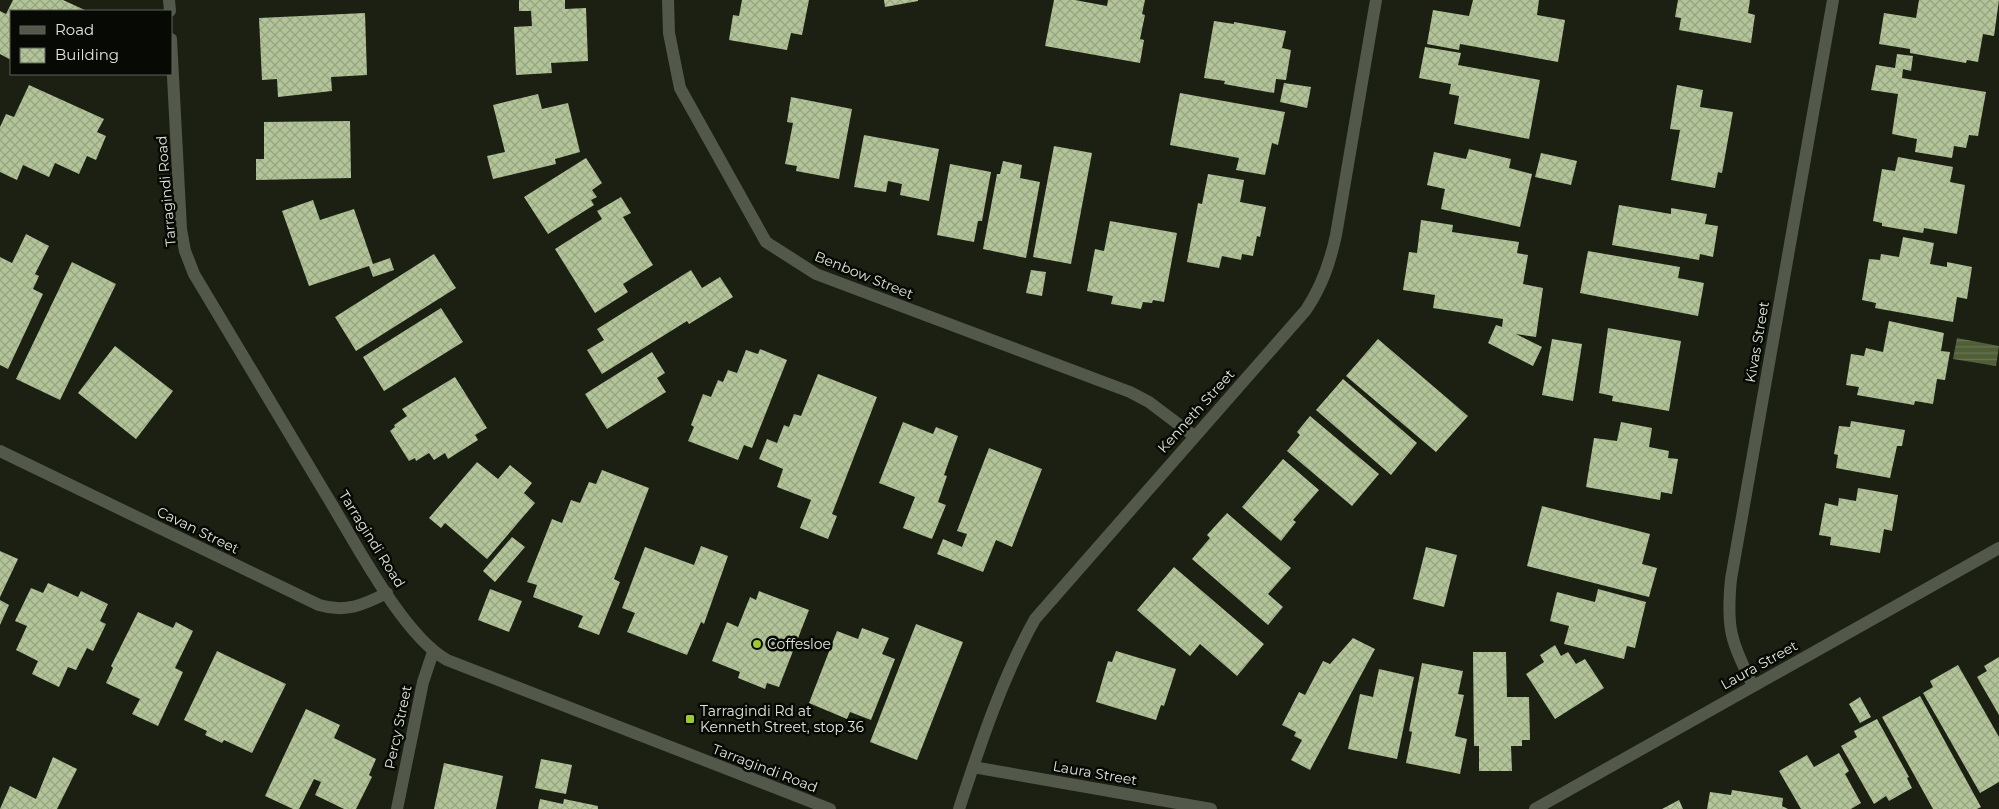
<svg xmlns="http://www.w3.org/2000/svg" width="1999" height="809" viewBox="0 0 1999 809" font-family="Montserrat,sans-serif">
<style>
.water{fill:url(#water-rules)}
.building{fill:url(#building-cross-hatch)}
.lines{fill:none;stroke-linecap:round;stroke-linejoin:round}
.minor{stroke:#53594a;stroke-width:12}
.poi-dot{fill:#9dca30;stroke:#070904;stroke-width:2}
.labels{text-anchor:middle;stroke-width:5;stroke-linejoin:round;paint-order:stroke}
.street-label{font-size:14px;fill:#e0e4db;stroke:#070904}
.poi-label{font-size:14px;fill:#e0e4db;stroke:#070904;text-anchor:start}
</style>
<defs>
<pattern id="water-rules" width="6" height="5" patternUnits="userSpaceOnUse" patternTransform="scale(1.25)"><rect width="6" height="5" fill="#505f37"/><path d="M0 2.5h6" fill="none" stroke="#697653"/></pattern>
<pattern id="building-cross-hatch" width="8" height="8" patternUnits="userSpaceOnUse" patternTransform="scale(1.25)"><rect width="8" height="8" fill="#b2c498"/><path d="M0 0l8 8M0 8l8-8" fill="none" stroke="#96a482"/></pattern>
</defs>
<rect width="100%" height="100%" fill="#1b2013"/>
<path class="water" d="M1957,338L1999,346L1996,366L1953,359Z"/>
<path class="building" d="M13,0H63L87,11H11V60L0,54V11L6,14Z
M519,0H565V9L586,8L588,61L551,63L552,73L516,75L514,27L532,26L531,11H519Z
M742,0H809L802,35L791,33L787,50L729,40L733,15L739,16Z
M884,0H918V1L885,7Z
M1054,0H1075L1107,6L1108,0H1145L1142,14L1145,15L1140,39L1144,40L1140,63L1045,46Z
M1473,0H1539L1537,15L1565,20L1558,62L1460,44L1459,50L1427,44L1433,10L1469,16Z
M1678,0H1750L1748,13L1755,15L1751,43L1679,30L1681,18L1675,17Z
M1919,0H1999L1994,36L1983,34L1978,62L1967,60L1966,63L1910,53V49L1879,44L1884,13L1916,18Z
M365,13L367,75L331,77L332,91L278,97L277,79L262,80L259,18Z
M1214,21L1234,24V22L1286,31L1282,48L1291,50L1286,80L1276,79L1274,93L1224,84L1225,81L1204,78Z
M1425,47L1461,53L1458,65L1540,80L1529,139L1454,124L1459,96L1449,94L1451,84L1419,78Z
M1897,54L1913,56L1911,71L1903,69L1902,78L1986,92L1978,136L1969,135L1966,148L1954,146L1952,158L1915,152L1917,139L1892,134L1898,94L1871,90L1876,65L1895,68Z
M1284,83L1311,87L1307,108L1280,102Z
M29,85L104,119L97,132L106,136L96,160L87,156L79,174L55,163L49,177L23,165L17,180L0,172V127L6,114L14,117Z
M1677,85L1703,90L1700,107L1733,112L1722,173L1718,172L1715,188L1671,180L1680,130L1670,129Z
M1180,93L1285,112L1278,145L1272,143L1265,175L1236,170L1239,158L1170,145Z
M538,94L542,109L568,103L580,152L555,159L556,164L493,179L487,156L505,152L493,105Z
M791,97L852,109L839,179L796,171L797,166L785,164L793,123L787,122Z
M350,121L351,178L256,180V159H264V122Z
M864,135L939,149L929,201L900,195L902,184L888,181L886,192L854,187Z
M1054,146L1092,153L1071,264L1033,257Z
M1469,149L1511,159L1509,168L1532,174L1520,227L1441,209L1445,189L1427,185L1434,152L1466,159Z
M1541,153L1577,161L1571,185L1535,177Z
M1898,157L1953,167L1950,182L1965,185L1957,234L1924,228L1923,233L1882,226V223L1873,221L1882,169L1895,171Z
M586,158L602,183L592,190L597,197L591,200L594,205L548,234L524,197Z
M1003,161L1022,165L1020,178L1040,182L1026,258L983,249L997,174H1000Z
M950,164L991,172L982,221H978L974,242L937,235Z
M1208,174L1244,180L1240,202L1266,207L1260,237L1257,236L1253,256L1242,254L1241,260L1222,256L1219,268L1187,262L1198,203L1202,204Z
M621,197L631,213L623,217L653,265L623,284L628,292L595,313L555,249L602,219L597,211Z
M313,200L320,220L354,209L373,264L390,258L394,270L373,277L369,266L309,286L282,211Z
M1619,205L1671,214V208L1707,214L1705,224L1718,226L1713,257L1700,254L1699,260L1612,245Z
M1421,220L1453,225L1452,232L1519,242L1517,253L1528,255L1523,284L1543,288L1536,337L1516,334L1542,347L1533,366L1488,343L1496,325L1502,327L1503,319L1433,308L1435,295L1403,290L1409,252L1417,253Z
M1110,221L1177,233L1164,302L1153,300L1152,303L1143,302L1141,309L1111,304L1113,296L1087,291L1095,249L1104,251Z
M26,234L49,246L35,274L39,276L33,289L43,294L8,369L0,365V257L12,263Z
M1903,237L1934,243L1930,264L1947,267V262L1972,267L1967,299L1957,297L1953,322L1875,308L1876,303L1862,300L1869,259L1880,260L1881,254L1899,257Z
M1588,251L1680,267L1678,278L1704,283L1698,316L1580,293Z
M434,254L456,288L356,351L335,317Z
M72,262L116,284L60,400L16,379Z
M691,270L702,288L720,277L733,297L689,324L687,321L602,374L587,350L604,340L597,329Z
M1031,270L1046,272L1042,296L1026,293Z
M441,308L463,342L384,391L363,357Z
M1889,321L1944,333L1941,351L1950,352L1945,380L1937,379L1933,404L1915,401L1914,405L1857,395L1859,387L1846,385L1851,354L1864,356L1866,348L1883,352Z
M1608,328L1681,341L1669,411L1612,401L1613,396L1599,393Z
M1378,339L1468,416L1436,452L1346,376Z
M1552,339L1582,344L1573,401L1542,395Z
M115,346L173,391L136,439L78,393Z
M760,349L787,360L752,448L744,445L738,460L688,441L694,427L691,425L703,394L711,397L718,380L723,382L728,370L737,373L746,350L758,354Z
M652,352L665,373L657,378L666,392L607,429L585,394Z
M818,374L877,397L832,514L837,516L828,539L800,528L811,500L777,487L783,469L759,459L767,439L777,443L784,425L789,427L794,414L801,416Z
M455,377L487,428L475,435L478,440L448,459L445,453L434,460L429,453L416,461L415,458L409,461L390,431L395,427L394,425L407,416L402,409Z
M1343,379L1417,443L1391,475L1316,410Z
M1310,416L1379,474L1352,506L1287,451L1300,435L1297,432Z
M1851,421L1905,430L1902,446H1897L1890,478L1836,468L1838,455L1834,454L1839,426L1850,427Z
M903,422L933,434L936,427L958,436L944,475L947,476L938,502L946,505L932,539L903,528L915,497L879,483Z
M1621,422L1652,428L1649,447L1669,451L1668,458L1678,459L1672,494L1661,492L1660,500L1586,487L1594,438L1617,441Z
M989,448L1042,469L1012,547L996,540L983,572L937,554L943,539L962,547L967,534L957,531Z
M1283,459L1319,490L1293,520L1296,522L1281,541L1242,507Z
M477,462L498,479L510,465L532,483L524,493L535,503L487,559L445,523L441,528L429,518Z
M602,470L649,488L614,579L620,582L599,635L578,627L583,616L533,597L537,585L527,582L552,519L562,523L571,500L580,503L589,482L596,484Z
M1858,488L1898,495L1892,531L1884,529L1880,553L1830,545L1831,537L1819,535L1825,503L1838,506L1839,498L1856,501Z
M1542,506L1650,534L1642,564L1657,568L1649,597L1527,566Z
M1227,513L1291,568L1268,594L1283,607L1268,625L1192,559L1210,538L1207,535Z
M512,537L525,547L495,582L483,571Z
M701,546L728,556L704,624L701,622L687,655L627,632L635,613L622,608L645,547L694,565Z
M1426,547L1457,555L1444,607L1413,599Z
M0,551L18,559L0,597Z
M1174,567L1264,644L1237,676L1200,644L1190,656L1137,610Z
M48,583L78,597L81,591L108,604L100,621L106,624L93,651L87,648L76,670L68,667L59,687L32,674L38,661L16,650L27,626L15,621L31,588L43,593Z
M490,589L522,601L509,632L478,620Z
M1598,589L1646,602L1635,648L1627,646L1624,659L1564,644L1569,626L1550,621L1557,592L1595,602Z
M759,591L809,610L779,687L767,683L765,689L738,678L740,672L712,661L727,622L738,627L750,597L756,600Z
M0,600L9,605L0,625Z
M138,612L173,628L176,622L193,631L175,668L183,672L158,726L132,714L140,699L106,683L113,668L111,666Z
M916,624L963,642L917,760L870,742Z
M862,628L889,638L882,654L895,659L871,720L850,712L847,719L809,703L837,631L858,639Z
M1353,638L1375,649L1310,770L1291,760L1302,740L1294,736L1296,732L1282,725L1299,692L1305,695L1323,661L1330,664Z
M1555,645L1561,656L1568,652L1576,664L1585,659L1604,688L1555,719L1526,674L1544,662L1540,655Z
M217,651L286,684L252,753L224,740L222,743L205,735L207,731L184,720Z
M1116,651L1176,669L1164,706L1161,705L1156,720L1096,702L1108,661L1112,662Z
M1473,652H1506L1507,697H1529L1530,740H1522V746H1511L1512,771H1479V746H1474Z
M1999,657V715L1977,677L1987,671L1984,666Z
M1422,663L1463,671L1458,694L1464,695L1455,736L1467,739L1460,774L1406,763L1412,732L1409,731Z
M1958,665L1999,737V782L1980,793L1923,693L1933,687L1930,681Z
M1379,669L1414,677L1397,759L1348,749L1360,694L1373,697Z
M1920,696L1981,807L1977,809H1933L1882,717Z
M1860,697L1871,717L1860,723L1849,704Z
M306,709L340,725L334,738L376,759L369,775L372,777L356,809H344L315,795L321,782L314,779L299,809H293L265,796Z
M1877,719L1909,777L1907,778L1912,788L1889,801L1886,796L1874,804L1841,746L1857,737L1854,731Z
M1839,753L1849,771L1845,774L1861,803L1851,809H1801L1779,771L1807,755L1814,767Z
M53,757L77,769L57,809H0L10,786L36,799Z
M541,759L572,765L566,794L535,788Z
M444,763L503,776L496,809H434Z
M1732,790L1783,798L1782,806L1788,809H1707L1710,792L1731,795Z
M540,799L563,804L564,799L598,806V809H538Z
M1679,800L1683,809H1662Z"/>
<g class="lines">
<path class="minor" d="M169,0L170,11
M668,0L669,33L680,88L766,242L816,274L1130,392L1149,402L1194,436
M171,39L181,229L185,251L194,274C238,347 282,420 325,493C353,538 402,635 447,660L830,809
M0,451L319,605C346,613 363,605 387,593
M1753,686C1731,640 1726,630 1731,579L1833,0
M973,767L1211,809
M397,809L423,682L433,652
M959,809C980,745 1002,678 1035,619L1306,310C1322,286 1330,263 1336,235L1376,0
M1535,809L1999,548"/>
</g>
<g class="poi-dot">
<circle cx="757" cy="644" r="5"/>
<rect x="685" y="714" width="10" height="10" rx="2.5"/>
</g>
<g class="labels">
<g class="street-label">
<text transform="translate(166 191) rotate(-95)" y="5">Tarragindi Road</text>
<text transform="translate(864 275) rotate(22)" y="5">Benbow Street</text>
<text transform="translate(1757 342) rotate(-80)" y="5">Kivas Street</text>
<text transform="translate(1196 411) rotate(-48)" y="5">Kenneth Street</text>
<text transform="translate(198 530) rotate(26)" y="5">Cavan Street</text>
<text transform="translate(372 539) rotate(58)" y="5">Tarragindi Road</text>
<text transform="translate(1759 665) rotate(-29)" y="5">Laura Street</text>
<text transform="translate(398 727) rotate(-78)" y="5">Percy Street</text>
<text transform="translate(765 768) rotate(21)" y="5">Tarragindi Road</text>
<text transform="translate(1095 773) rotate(10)" y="5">Laura Street</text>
</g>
<g class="poi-label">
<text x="767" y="649">Coffesloe</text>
<text x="700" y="716">Tarragindi Rd at<tspan x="700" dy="16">Kenneth Street, stop 36</tspan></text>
</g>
</g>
<rect x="10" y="10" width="162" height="65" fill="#070904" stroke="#5e615a"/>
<rect x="20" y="26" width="25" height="8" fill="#53594a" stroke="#5e615a"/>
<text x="55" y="35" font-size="15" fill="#e0e4db">Road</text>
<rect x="20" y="48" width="25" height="15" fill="url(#building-cross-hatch)" stroke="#5e615a"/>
<text x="55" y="60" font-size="15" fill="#e0e4db">Building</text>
</svg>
